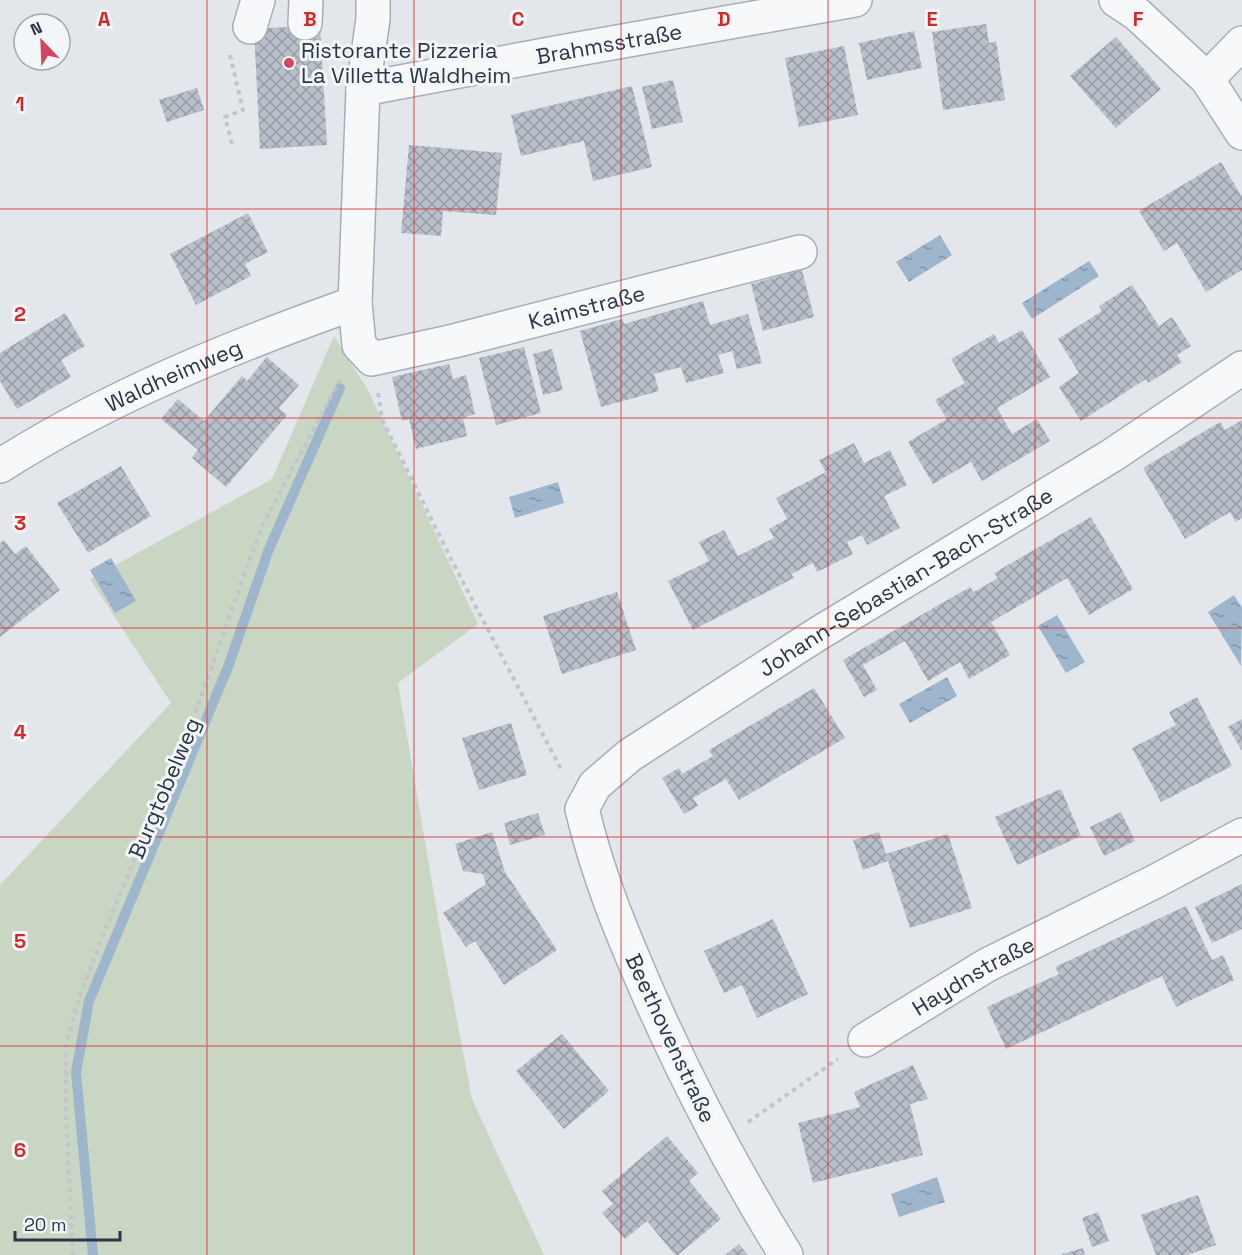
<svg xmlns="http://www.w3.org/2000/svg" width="1242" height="1255" viewBox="0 0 1242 1255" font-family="'Space Grotesk',sans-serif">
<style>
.grass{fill:#cad6c4}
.water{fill:url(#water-ripples)}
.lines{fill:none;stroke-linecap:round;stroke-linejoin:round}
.stream{stroke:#9eb6cc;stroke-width:10}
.building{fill:url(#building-cross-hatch)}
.minor-casing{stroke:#a8aeb7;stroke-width:36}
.path{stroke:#c2c5cb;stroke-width:4;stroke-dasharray:4.5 4.5;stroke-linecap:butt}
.minor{stroke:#f7f8fa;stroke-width:33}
.grid{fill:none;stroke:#d62828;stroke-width:1.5;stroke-opacity:0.55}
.poi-dot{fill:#d34661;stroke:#f3f6f9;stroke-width:2}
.labels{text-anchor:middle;stroke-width:6;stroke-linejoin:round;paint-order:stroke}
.street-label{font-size:22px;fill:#2a3545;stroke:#f3f6f9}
.poi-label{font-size:22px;fill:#2a3545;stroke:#f3f6f9;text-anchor:start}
.grid-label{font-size:20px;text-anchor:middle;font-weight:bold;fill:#d62828;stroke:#f3f6f9;stroke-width:6;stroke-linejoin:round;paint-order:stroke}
</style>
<defs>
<pattern id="water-ripples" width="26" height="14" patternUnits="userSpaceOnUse" patternTransform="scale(1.5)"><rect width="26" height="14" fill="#9eb6cc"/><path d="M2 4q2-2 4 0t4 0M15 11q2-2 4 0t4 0" fill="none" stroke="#8195a7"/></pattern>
<pattern id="building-cross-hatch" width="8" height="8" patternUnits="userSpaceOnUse" patternTransform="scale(1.5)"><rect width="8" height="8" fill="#bac0ca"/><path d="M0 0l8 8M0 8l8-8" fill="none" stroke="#979da6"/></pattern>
</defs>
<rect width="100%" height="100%" fill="#e3e7ec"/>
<path class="grass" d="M334,336L368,390L478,624L398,683L442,941L472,1099L544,1255H0V885L171,703L90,579L272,479Z"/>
<path class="water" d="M940,235L952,255L909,282L896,262Z
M1089,261L1099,276L1032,319L1022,303Z
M558,482L564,503L515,518L509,497Z
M111,558L136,601L115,613L90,570Z
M1234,595L1242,608L1241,666L1208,612Z
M1057,615L1085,662L1066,673L1038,626Z
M947,677L957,696L910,723L899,704Z
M937,1177L945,1202L899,1217L891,1194Z"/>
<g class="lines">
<path class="stream" d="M93,1255L76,1072L89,1001L228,667L269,549L340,388"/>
</g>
<path class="building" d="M986,24L989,43L996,41L1005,100L943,110L932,32Z
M320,25L327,145L260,149L254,29Z
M914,31L922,68L867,80L859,43Z
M1116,37L1161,89L1116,128L1070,76Z
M844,46L858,115L799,127L785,58Z
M673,80L683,122L652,129L642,87Z
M632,86L652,167L593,181L584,141L521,156L511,115Z
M197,88L204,110L167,122L159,100Z
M409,145L502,153L496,215L443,211L441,236L401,233Z
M1221,162L1242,197V270L1206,292L1177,243L1164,251L1139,211Z
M248,213L268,252L245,264L251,276L196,305L170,254Z
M802,270L814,317L763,331L751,284Z
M1132,285L1159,326L1172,317L1191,346L1177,355L1182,362L1148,383L1146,379L1081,421L1059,387L1079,373L1058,339L1102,311L1099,306Z
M703,301L710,325L748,314L762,363L737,369L732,351L718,355L724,373L686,383L681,367L654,374L659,391L601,407L580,331L622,319L624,324Z
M65,313L85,346L61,360L71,377L17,409L0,381V353Z
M1022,330L1050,377L997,408L1012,434L1037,419L1050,441L982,481L971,462L933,484L908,442L947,419L935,400L965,383L951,359L994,334L999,343Z
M524,347L541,413L496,425L479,358Z
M552,349L563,390L543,395L533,354Z
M267,357L299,385L279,408L287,415L226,487L192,458L198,450L161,419L178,399L204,421L242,376L247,381Z
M449,364L453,379L466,375L475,414L463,418L467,436L416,449L409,419L402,421L392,377Z
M1242,420V518L1236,522L1230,512L1185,539L1143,468L1220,422L1225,430Z
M854,443L864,463L890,450L907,485L884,496L900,528L867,545L862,535L847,542L853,554L817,572L813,563L791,574L794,578L693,630L668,581L709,561L699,542L724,530L738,556L774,538L769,529L787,519L776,498L826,472L819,460Z
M121,466L151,516L88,553L57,503Z
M1091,517L1133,589L1089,615L1067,578L991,622L1010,655L969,679L960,662L928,681L905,641L863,665L877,690L864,697L843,660L970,587L974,592L998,578L994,573Z
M4,540L15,554L26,546L60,590L0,637V543Z
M617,592L636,650L562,674L543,616Z
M814,688L845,738L739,800L726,779L693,798L698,806L684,814L662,778L679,768L682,774L713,756L709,750Z
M1197,697L1232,766L1161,802L1132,748L1176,725L1169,712Z
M1242,719V751L1228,727Z
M511,723L527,775L479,790L462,738Z
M1061,789L1081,836L1017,865L995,817Z
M1121,812L1135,841L1104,856L1090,827Z
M538,813L545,835L510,845L504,823Z
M492,832L505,872L557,950L504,985L475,941L466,947L443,913L486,884L483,874L463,871L455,844Z
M879,832L886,854L948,834L972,908L910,928L888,861L863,870L853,840Z
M1242,884V929L1212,943L1195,907Z
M1186,906L1212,960L1223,955L1234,980L1176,1007L1162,976L1006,1049L987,1007L1059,974L1055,967Z
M773,919L808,994L757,1018L742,985L724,993L704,951Z
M562,1034L609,1091L564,1129L516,1071Z
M913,1065L928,1099L910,1104L923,1155L813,1183L798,1123L860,1107L854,1092Z
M667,1136L698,1173L689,1181L721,1219L678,1255H675L647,1221L625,1239L602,1213L613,1204L602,1191Z
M1198,1195L1216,1245L1187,1255H1156L1141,1215Z
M1098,1212L1109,1241L1092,1247L1082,1218Z
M739,1244L748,1255H725Z
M1083,1248L1085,1255H1062V1254Z"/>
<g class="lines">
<g class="minor-casing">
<g id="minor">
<path id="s1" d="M373,0V19L363,89L355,303L359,345L372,359L454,341L800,252"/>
<path d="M1116,0L1137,14L1207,79L1242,43"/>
<path d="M305,23L306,0"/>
<path d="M250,27L258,0"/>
<path d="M1207,79L1242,133"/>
<path id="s2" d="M363,89L561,52L855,0"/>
<path id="s3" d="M0,466C110,396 233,346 355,303"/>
<path id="s4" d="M865,1040L987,965L1156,881L1242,835"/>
<path id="s5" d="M786,1255C734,1171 688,1084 648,993C621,931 598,876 582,809L595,785L630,755L816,635L1111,456L1242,368"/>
</g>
</g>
<path class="path" d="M230,55L243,110L225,117L232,144
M378,393L382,419L453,563L562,771
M748,1122L838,1059
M73,1255L66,1114V1047L79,997L110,918L194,716L261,528L342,376"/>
<use href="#minor" class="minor"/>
</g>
<path class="grid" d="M207,0V1255M414,0V1255M621,0V1255M828,0V1255M1035,0V1255M0,209H1242M0,418H1242M0,628H1242M0,837H1242M0,1046H1242"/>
<circle class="poi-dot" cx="289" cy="63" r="6"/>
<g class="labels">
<g class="street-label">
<text dy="8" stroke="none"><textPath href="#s2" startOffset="250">Brahmsstraße</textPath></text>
<text dy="8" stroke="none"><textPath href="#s1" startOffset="586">Kaimstraße</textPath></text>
<text dy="8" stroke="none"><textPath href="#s3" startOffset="196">Waldheimweg</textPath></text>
<text dy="8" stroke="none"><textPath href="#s5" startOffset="891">Johann-Sebastian-Bach-Straße</textPath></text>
<text transform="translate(164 788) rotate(-67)" y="8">Burgtobelweg</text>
<text dy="8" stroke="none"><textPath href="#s4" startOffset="126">Haydnstraße</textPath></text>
<text transform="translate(671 1038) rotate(65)" y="8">Beethovenstraße</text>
</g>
<g class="poi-label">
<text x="301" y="58">Ristorante Pizzeria<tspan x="301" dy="25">La Villetta Waldheim</tspan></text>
</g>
</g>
<g class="grid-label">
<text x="104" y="26">A</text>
<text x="310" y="26">B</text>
<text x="518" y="26">C</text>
<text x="724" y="26">D</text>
<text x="932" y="26">E</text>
<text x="1138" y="26">F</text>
<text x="20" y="111">1</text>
<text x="20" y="321">2</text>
<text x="20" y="530">3</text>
<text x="20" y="739">4</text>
<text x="20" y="948">5</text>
<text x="20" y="1157">6</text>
</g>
<g transform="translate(42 42) rotate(337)"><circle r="28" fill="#f3f6f9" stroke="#a3a9b1" stroke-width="1.5"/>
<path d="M0-4.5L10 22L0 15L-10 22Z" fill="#d34661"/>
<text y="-9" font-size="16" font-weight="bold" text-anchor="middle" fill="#2a3545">N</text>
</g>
<path d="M15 1231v9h105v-9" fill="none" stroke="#2a3545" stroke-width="3"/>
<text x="24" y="1231" font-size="18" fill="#2a3545" stroke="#f3f6f9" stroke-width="4.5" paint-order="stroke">20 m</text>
</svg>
